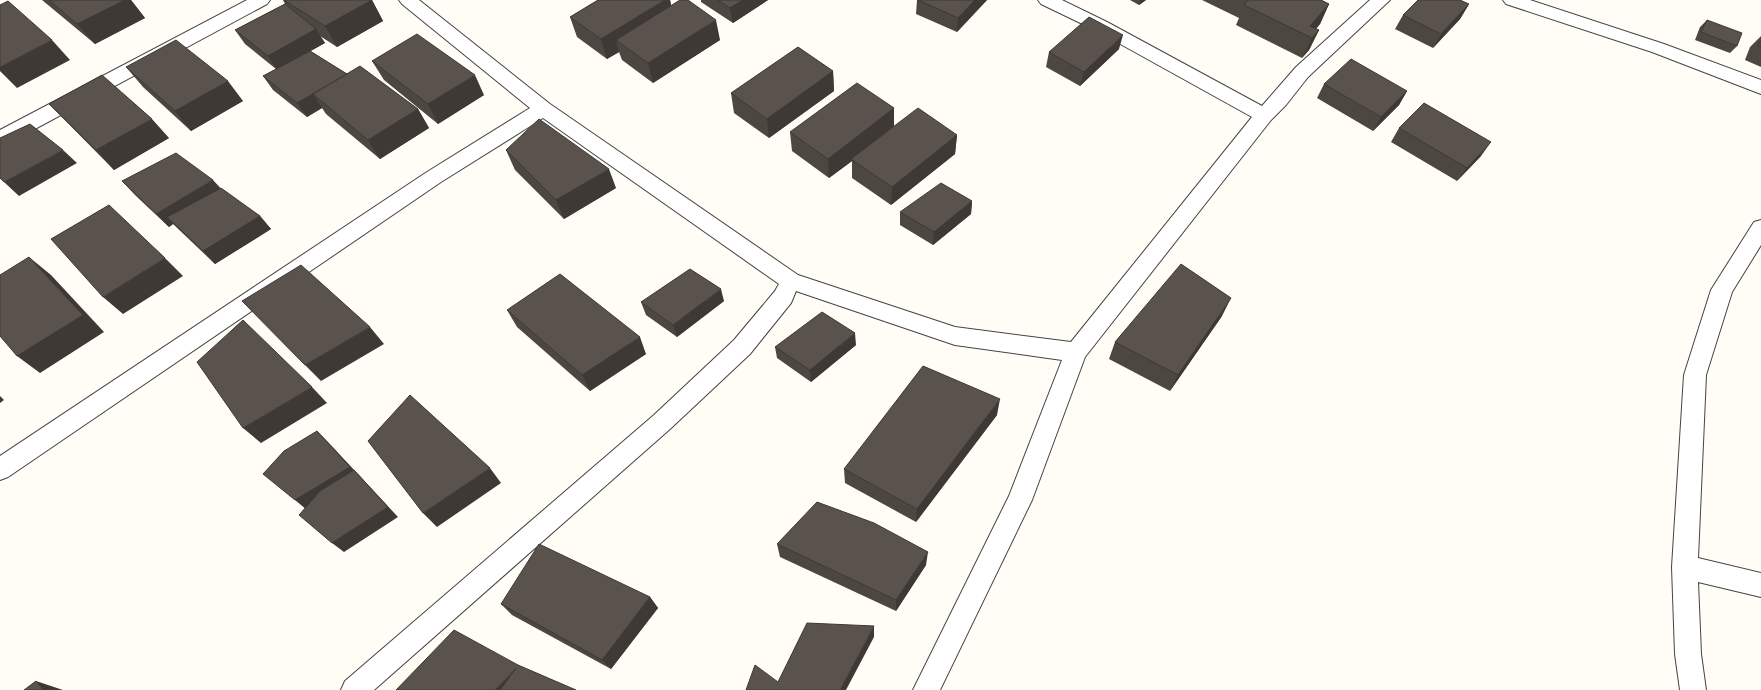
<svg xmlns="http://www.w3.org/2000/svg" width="1761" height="690" viewBox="0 0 1761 690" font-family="'Playfair Display',serif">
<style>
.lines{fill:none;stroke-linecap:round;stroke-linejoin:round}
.street-casing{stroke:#444;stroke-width:2}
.street{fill:#fff;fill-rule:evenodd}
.wall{fill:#4d4742}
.shaded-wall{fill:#3f3936}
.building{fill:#5a524d;stroke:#3f3936}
</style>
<rect width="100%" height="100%" fill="#fffdf5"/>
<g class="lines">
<g class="street-casing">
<path id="street" d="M247,0H270L267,4L7,144L0,146V130Z
M399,0H419L550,104L798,275L955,327L1071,342L1252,117L1095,30L1041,4L1038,0H1062L1107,22L1262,106L1296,67L1370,0H1390L1308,77L1286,105L1271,120L1085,357L1032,500L940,690H913L1009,496L1062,360L955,345L796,291L791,303L750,354L670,429L374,690H341L345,681L654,415L734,340L775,291L779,284L543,118L441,182L8,477L0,480V456L427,172L530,108L402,4Z
M1503,0H1530L1664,44L1761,80V94L1652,52L1506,4Z
M1761,220V245L1732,292L1706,375L1698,558L1761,573V597L1698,582L1701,654L1706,690H1680L1675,654L1672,567L1684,375L1711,290L1754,222Z"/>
</g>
<use href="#street" class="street"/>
</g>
<path class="wall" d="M42,0H131L145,18L95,44Z
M283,0H372L383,21L337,47L320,36L325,43L310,51L347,74L418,109L429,128L380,159L326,114L322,108L307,117L273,90L263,76L276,69L245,44L235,30L285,4Z
M598,0H670L671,5L720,40L653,83L622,60L619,52L607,59L577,37L570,17Z
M701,0H768L733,23L701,2Z
M917,0H987L957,32L916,14Z
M1130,0H1146L1139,5Z
M1202,0H1321L1329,4L1320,24L1316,29L1319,30L1309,50L1302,58L1236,25L1239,18Z
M1469,4L1460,19L1433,48L1395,29L1403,15Z
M1707,20L1737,46L1730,53L1695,40L1700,27Z
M1761,36V67L1745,60L1750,47Z
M1119,49L1080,86L1046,67L1049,52Z
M372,61L484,95L438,124L384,80Z
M126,67L243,101L191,131L143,87Z
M833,71L834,91L769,138L734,113L731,93Z
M1324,84L1407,91L1399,105L1373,131L1317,98Z
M49,104L169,138L114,170Z
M894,108V126L957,135L955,154L891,205L852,178V161L829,178L792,151L790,132Z
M1399,128L1481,156L1457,181L1391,142Z
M506,150L616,188L564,219L515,170Z
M122,181L220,188L260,216L271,229L215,264L173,224L169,227L135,195Z
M972,201L971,214L933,245L900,225V212Z
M724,301L677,337L646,315L641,302Z
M507,310L646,354L590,391L517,327Z
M1222,316L1170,391L1109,359L1115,342Z
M856,345L811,382L777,358L775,347Z
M997,415L916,522L845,483L844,469Z
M777,544L926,565L896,611L780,557Z
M650,597L658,608L611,669L512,615L501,604Z"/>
<path class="shaded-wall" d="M125,0H131L145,18L95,44L77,24Z
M372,0L383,21L337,47L325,26Z
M665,0H670L674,18L616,40L619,52L607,59L601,39Z
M743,0H768L733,23L730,8Z
M975,0H987L957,32L958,18Z
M1140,0H1146L1139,5Z
M1329,4L1320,24L1309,37L1310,26Z
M1469,4L1460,19L1433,48L1441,34Z
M716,20L720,40L653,83L648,63Z
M316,29L325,43L277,70L268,56Z
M1319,30L1309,50L1302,58L1312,38Z
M1123,35L1119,49L1080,86L1084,72Z
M52,40L70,60L17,88L0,71V67Z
M833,71L834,91L769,138L767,119Z
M475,75L484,95L438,124L428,104Z
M228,81L243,101L191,131L175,111Z
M1407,91L1399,105L1373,131L1381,117Z
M313,94L322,108L307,117L297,103Z
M894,108V128L851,159L852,161L829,178L828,159Z
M418,109L429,128L380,159L368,140Z
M152,119L169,138L114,170L96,150Z
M957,135L955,154L891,205L892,187Z
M1491,142L1481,156L1457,181L1467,168Z
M63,150L77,163L19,196L4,182Z
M609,169L616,188L564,219L556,200Z
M213,180L225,193L167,217L173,224L169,227L156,214Z
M972,201L971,214L933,245L934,232Z
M260,216L271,229L215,264L203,251Z
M29,257L51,275L104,332L40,373L17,356Z
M165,258L183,276L123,314L103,297Z
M721,289L724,301L677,337L673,325Z
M1231,298L1222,316L1170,391L1178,375Z
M370,327L384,344L321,381L305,365Z
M855,333L856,345L811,382L810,370Z
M640,337L646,354L590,391L582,375Z
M312,387L327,403L261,443L243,428Z
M0,396L4,400L0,403Z
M1000,399L997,415L916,522L917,509Z
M317,431L328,442L398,517L344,552L332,543L307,510L295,500Z
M490,468L501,483L437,527L423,513Z
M928,552L926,565L896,611V600Z
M650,597L658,608L611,669L602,660Z
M874,626V637L846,690H840Z
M516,668L510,690H495Z
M36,681L63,690H43Z"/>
<path class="building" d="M49,0H125L77,24Z
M284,0H372L325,26Z
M598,0H665L601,39L570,17Z
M680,0H688L716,20L648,63L616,40Z
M718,0H743L730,8Z
M918,0H975L958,18Z
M1248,0H1321L1329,4L1310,26L1319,30L1312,38L1244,5Z
M1418,0H1460L1469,4L1441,34L1403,15Z
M8,1L52,40L0,67V5Z
M285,4L316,29L268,56L235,30Z
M1089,17L1123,35L1084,72L1049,52Z
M1707,20L1742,33L1737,46L1701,32Z
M417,34L475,75L428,104L372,61Z
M176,40L228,81L175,111L126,67Z
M1761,40V47L1758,46Z
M798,47L833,71L767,119L731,93Z
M310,51L347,74L297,103L263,76Z
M1351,59L1407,91L1381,117L1324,84Z
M360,66L418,109L368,140L313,94Z
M102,75L152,119L96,150L49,104Z
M857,83L894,108L828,159L790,132Z
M1424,103L1491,142L1467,168L1399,128Z
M918,108L957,135L892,187L851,159Z
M539,119L609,169L556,200L506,150Z
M30,124L63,150L4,182L0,178V138Z
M176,153L213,180L156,214L122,181Z
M941,183L972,201L934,232L900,212Z
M221,188L260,216L203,251L167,217Z
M109,205L165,258L103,297L51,239Z
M29,257L83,315L17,356L0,336V275Z
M1181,264L1231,298L1178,375L1115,342Z
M301,265L370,327L305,365L242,301Z
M690,269L721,289L673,325L641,302Z
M560,274L640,337L582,375L507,310Z
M822,312L855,333L810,370L775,347Z
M243,320L312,387L243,428L197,362Z
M923,366L1000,399L917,509L844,469Z
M410,395L490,468L423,513L368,441Z
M317,431L350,467L295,500L263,474L284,451Z
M354,470L388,507L332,543L299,515L320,491Z
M817,502L874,523L928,552L896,600L777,544Z
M539,544L650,597L602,660L501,604Z
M807,623L874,626L840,690H746L755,665L778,682Z
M454,630L518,665L576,690H500L516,668L495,690H396Z
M36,681L43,690H24Z"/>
</svg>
